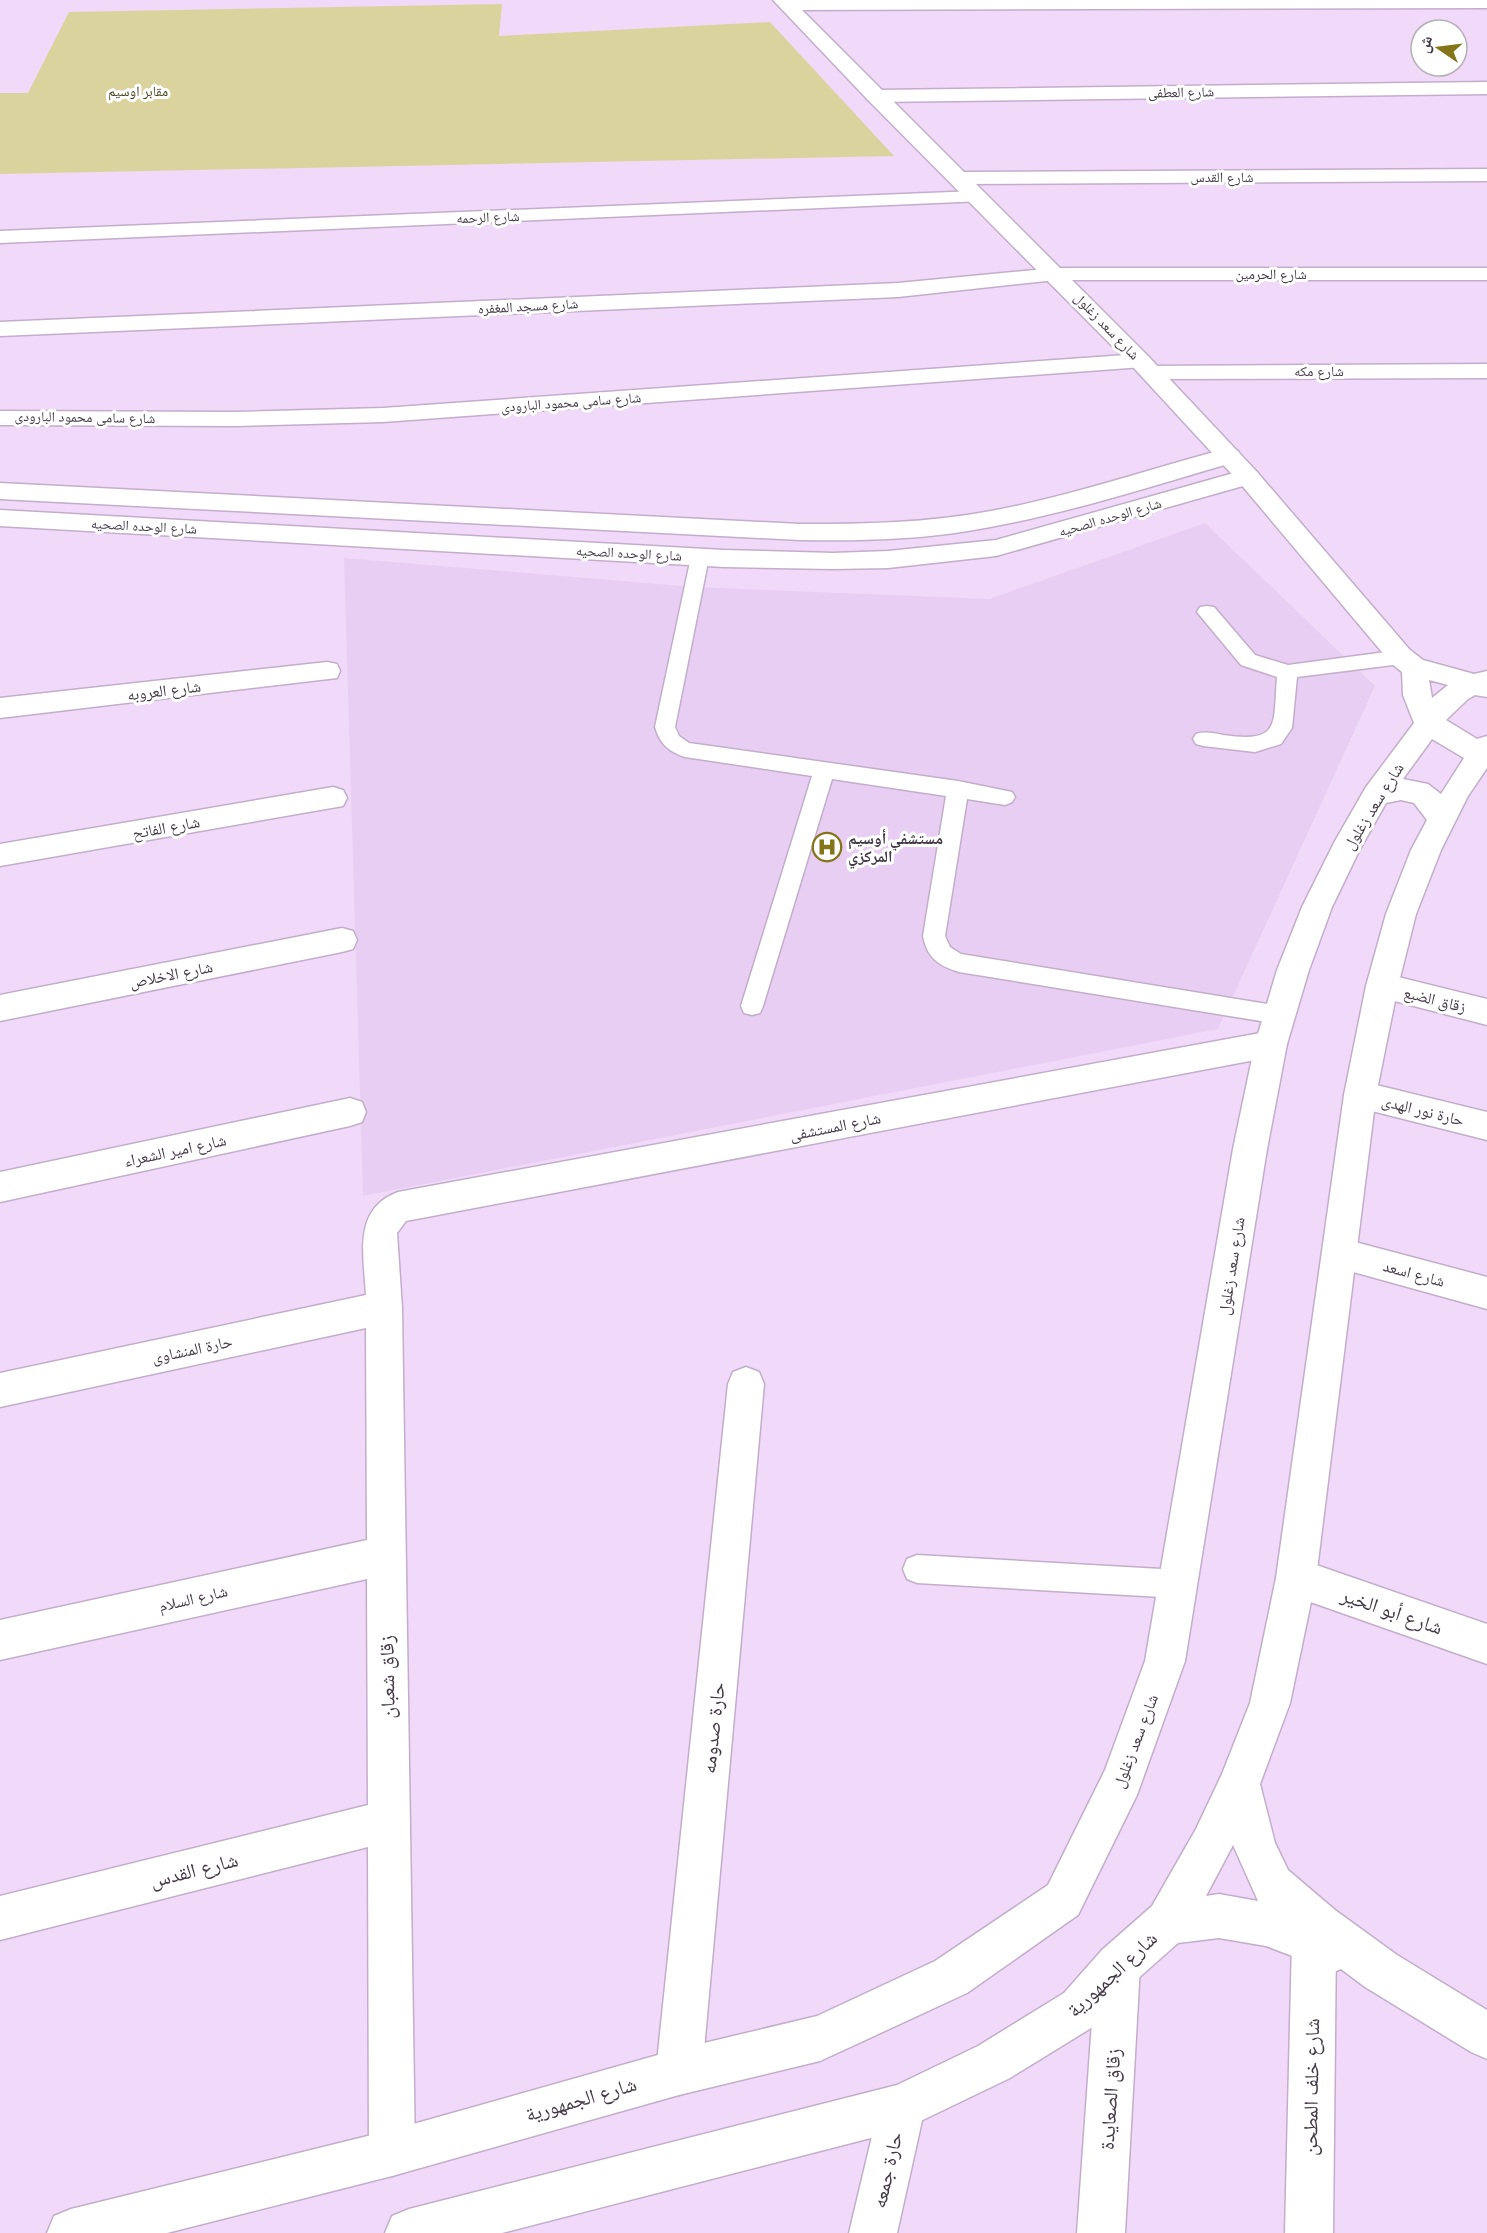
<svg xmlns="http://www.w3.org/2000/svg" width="1487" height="2233" viewBox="0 0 1487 2233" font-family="Poppins,'Noto Naskh Arabic',sans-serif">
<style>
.built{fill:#e9cef3}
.green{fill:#dbd39d}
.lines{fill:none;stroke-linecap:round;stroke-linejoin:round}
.lane-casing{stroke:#c3adcb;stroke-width:3}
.street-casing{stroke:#c3adcb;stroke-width:3}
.secondary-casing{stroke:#c3adcb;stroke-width:3}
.lane{fill:#fff;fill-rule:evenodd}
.street{fill:#fff;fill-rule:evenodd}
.secondary{fill:#fff;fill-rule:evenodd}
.labels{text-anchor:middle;stroke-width:6;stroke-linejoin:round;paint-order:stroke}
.far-park-label{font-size:14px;fill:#49431c;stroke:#fff}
.far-street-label{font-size:14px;fill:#423945;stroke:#fff}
.street-label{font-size:16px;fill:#423945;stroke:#fff}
.poi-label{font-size:16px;font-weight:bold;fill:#423945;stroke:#fff;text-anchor:start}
.near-street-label{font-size:20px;fill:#423945;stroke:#fff}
</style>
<rect width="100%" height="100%" fill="#f1daf9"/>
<path class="built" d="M1205,523L1375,686L1218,1029L363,1196L344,558L694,587L989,599Z"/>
<path class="green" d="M502,4L499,36L770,22L894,156L0,174V93H28L69,12Z"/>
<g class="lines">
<g class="lane-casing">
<path id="lane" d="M700,551L707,553L709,557L675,727L679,736L689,743L958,781L1012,792L1015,797L1012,802L1005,805L967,799L945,936L950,947L961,954L1279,1006L1287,1008L1291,1015L1287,1022L1279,1024L959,972C939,966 927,958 923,936L946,796L832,779L763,1006L760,1013L752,1015L744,1013L741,1006L812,776L685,757C669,752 660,744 655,727L691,557L693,553Z
M1207,606L1214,607L1255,655L1288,665L1401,650L1408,652L1411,657L1408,662L1401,664L1297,677L1292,728L1281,744L1255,752L1203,746L1196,744L1193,739L1196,734C1205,731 1214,733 1223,735C1281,743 1273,726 1277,677L1241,665L1197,612L1200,607Z
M917,1555L1179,1570L1189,1574L1193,1584L1189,1594L1179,1598L917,1583L907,1579L903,1569L907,1559Z"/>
</g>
<g class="street-casing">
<path id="street" d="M786,0H1487V8L788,10L782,9L779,5Z
M1487,82V94L875,102L868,100L865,96L868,92L875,90Z
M1487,169V181L957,184L950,182L947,178L950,174L957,172Z
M976,191L983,193L986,197L983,201L0,243V231Z
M1056,268H1487V280H1056L898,297L0,336V322L898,283Z
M1140,354L1148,356L1151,361L1148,366L1487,364V378L1151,379L1143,377L1140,372L1143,367L383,422L235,426L0,425V411L235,412L383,408Z
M1229,448L1238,451L1241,456L1238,461C1149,487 1060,516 968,531C913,540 856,541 800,540L0,499V483L800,524C864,524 928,523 991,511C1072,496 1149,469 1229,448Z
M1248,469L1257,472L1260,477L1257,482L996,556L888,568L833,569L724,567L0,526V510L724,550L833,553L888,551L996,540Z
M327,662L337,664L340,671L337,678L0,718V698Z
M333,787L343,790L347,798L343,806L0,866V844Z
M342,928L353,931L357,940L353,949L342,952L0,1021V995Z
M1382,973L1487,999V1025L1371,995L1366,986L1371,977Z
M1271,1031L1282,1035L1287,1044L1282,1053L1271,1057L406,1221L397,1233L402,1308L415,2153L409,2170L392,2176L375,2170L369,2153L368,1847L0,1940V1896L368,1805L367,1579L0,1660V1620L367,1540L366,1328L0,1407V1373L366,1295C364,1256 352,1209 398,1192Z
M1360,1081L1487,1112V1140L1348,1105L1344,1095L1348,1085Z
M350,1098L362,1102L366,1112L362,1122L350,1126L0,1202V1172Z
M1340,1238L1487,1277V1309L1328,1265L1323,1254L1328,1243Z
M746,1367L759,1372L764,1384L702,2072L695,2088L679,2095L663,2088L656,2072L728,1384L733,1372Z
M1296,1558L1487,1624V1664L1282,1592L1276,1578L1282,1564Z
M1314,1918L1330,1924L1336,1940L1333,2233H1285L1292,1940L1298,1924Z
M1118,1944L1134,1950L1140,1966L1125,2233H1077L1096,1966L1102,1950Z
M902,2084L918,2091L925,2107L897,2233H849L879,2107L886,2091Z"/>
</g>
<g class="secondary-casing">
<path id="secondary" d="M773,0H792L1148,356L1257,472L1410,650L1423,660L1474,674L1487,671V697L1475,695L1468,699L1446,720L1477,739L1487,736V768L1468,796L1441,850L1416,914L1398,986L1376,1095L1316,1578L1290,1703L1260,1784L1275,1843L1288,1870L1335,1910L1397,1955L1487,2010V2059L1471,2052L1365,1987L1341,1969L1334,1972L1266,1946L1219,1938L1178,1943L1134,1982L1096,2025L1010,2078L902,2130L502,2233H385L392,2216L409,2209L897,2085L978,2046L1064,1993L1102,1950L1152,1906L1196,1829L1222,1774L1250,1703L1276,1578L1344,1095L1366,986L1386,914L1411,850L1427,820L1414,803L1401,800L1386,803L1359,851L1332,907L1309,970L1287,1044L1267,1149L1185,1661L1137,1795L1078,1915L967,1993L820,2061L679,2095L392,2176L167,2233H47L54,2216L71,2209L392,2130L679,2049L817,2016L935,1961L1048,1885L1105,1770L1145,1661L1233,1149L1255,1044L1277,970L1302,907L1335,841L1366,787L1414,723L1403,695L1402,672L1392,664L1239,482L1132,366L868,100ZM1429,680L1448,685L1432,698ZM1432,739L1464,758L1441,794L1428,784L1403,779ZM1233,1845L1258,1901L1219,1894L1206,1896Z"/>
</g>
<use href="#lane" class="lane"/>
<use href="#street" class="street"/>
<use href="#secondary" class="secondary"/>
</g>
<defs>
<g id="hospital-ring" transform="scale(1.5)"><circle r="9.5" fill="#fff" stroke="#837518" stroke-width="1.5"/><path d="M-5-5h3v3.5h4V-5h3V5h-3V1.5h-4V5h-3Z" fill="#837518"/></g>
</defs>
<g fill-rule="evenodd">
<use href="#hospital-ring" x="827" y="847"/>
</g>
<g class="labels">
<g class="far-park-label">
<text x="138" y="96">مقابر اوسيم</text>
</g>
<g class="far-street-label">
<text transform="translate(1181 92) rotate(-1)" y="5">شارع العطفى</text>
<text x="1222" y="182">شارع القدس</text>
<text transform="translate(488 217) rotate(-2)" y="5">شارع الرحمه</text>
<text x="1271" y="279">شارع الحرمين</text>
<text transform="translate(528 306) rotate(-3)" y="5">شارع مسجد المغفره</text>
<text transform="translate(1107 326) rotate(46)" y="5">شارع سعد زغلول</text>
<text x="1319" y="376">شارع مكه</text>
<text transform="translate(571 402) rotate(-4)" y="5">شارع سامى محمود البارودى</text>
<text transform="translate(85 417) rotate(1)" y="5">شارع سامى محمود البارودى</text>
<text transform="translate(1110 517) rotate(-16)" y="5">شارع الوحده الصحيه</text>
<text transform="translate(144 526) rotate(3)" y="5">شارع الوحده الصحيه</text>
<text transform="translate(629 553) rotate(3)" y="5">شارع الوحده الصحيه</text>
</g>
<g class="street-label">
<text transform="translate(164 690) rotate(-7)" y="6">شارع العروبه</text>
<text transform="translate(1373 806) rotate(-58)" y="6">شارع سعد زغلول</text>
<text transform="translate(166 827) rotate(-10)" y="6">شارع الفاتح</text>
<text transform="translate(171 974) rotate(-11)" y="6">شارع الاخلاص</text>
<text transform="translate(1435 999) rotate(14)" y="6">زقاق الضبع</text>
<text transform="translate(1423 1110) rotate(14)" y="6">حارة نور الهدى</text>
<text transform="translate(835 1126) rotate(-11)" y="6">شارع المستشفى</text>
<text transform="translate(175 1150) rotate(-12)" y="6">شارع امير الشعراء</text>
<text transform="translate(1231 1266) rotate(-81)" y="6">شارع سعد زغلول</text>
<text transform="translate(1414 1273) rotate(15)" y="6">شارع اسعد</text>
<text transform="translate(192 1349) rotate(-12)" y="6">حارة المنشاوى</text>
<text transform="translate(193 1598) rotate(-13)" y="6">شارع السلام</text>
<text transform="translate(1135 1741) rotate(-69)" y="6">شارع سعد زغلول</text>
</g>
<g class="poi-label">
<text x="848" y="844">مستشفي أوسيم<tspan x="848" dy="18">المركزي</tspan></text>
</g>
<g class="near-street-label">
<text transform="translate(1392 1611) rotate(19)" y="7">شارع أبو الخير</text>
<text transform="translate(387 1677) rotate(-91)" y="7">زقاق شعبان</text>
<text transform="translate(713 1728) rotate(-84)" y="7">حارة صدومه</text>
<text transform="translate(194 1870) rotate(-14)" y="7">شارع القدس</text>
<text transform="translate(1112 1974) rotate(-43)" y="7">شارع الجمهورية</text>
<text transform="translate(1311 2087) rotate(-89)" y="7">شارع خلف المطحن</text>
<text transform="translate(581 2099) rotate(-16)" y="7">شارع الجمهورية</text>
<text transform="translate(1110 2099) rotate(-86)" y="7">زقاق الصعايدة</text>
<text transform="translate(887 2170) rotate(-77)" y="7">حارة جمعه</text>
</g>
</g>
<g transform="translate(1439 48) rotate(284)"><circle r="28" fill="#ffffff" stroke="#b3b0b5" stroke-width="1.5"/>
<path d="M0-4.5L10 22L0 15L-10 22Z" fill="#837518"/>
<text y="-9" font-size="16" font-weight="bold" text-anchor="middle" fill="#423945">ش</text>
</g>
</svg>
